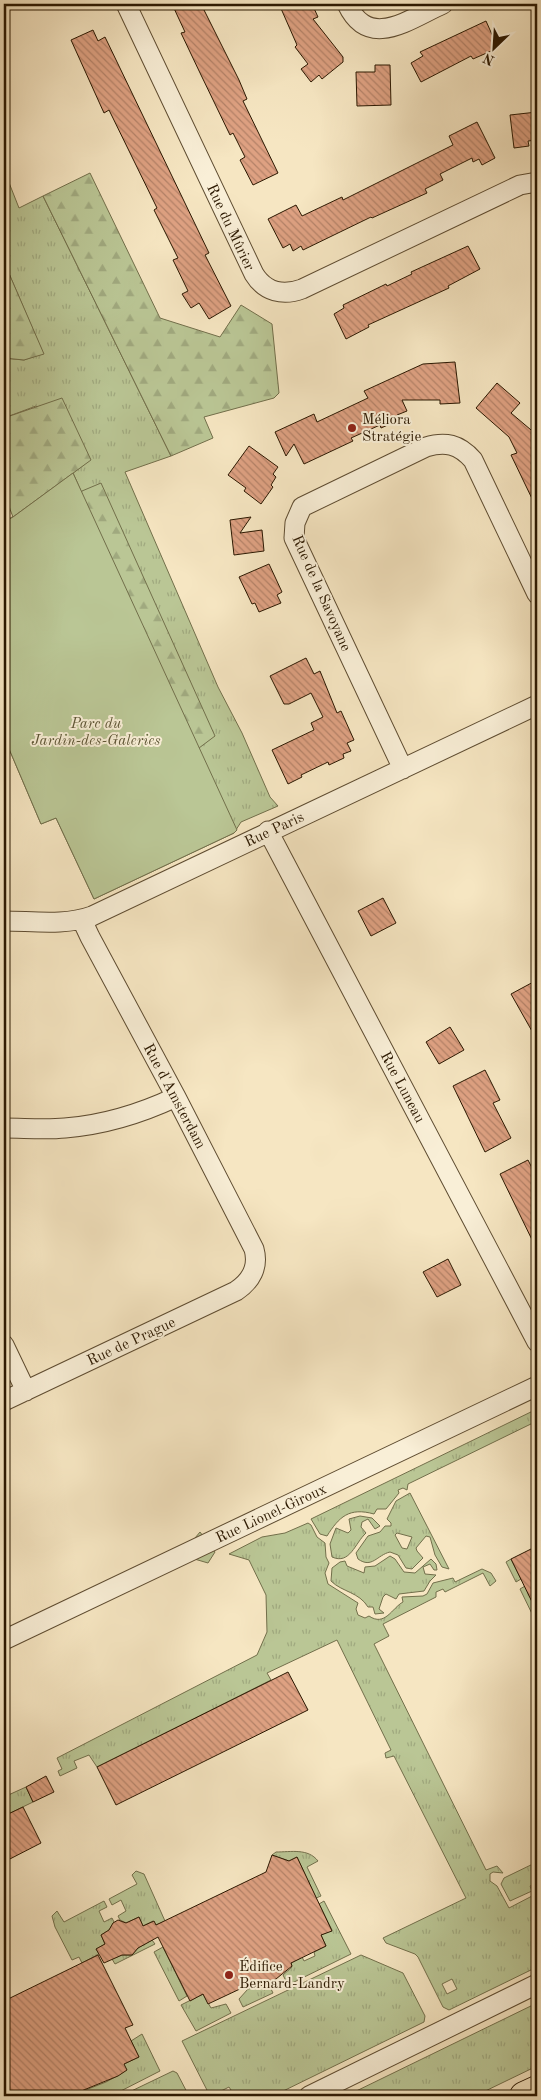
<svg xmlns="http://www.w3.org/2000/svg" width="541" height="2100" viewBox="0 0 541 2100" font-family="'Old Standard TT',serif">
<style>
.grass{fill:url(#grass-tufts);stroke:#726f4b;fill-rule:evenodd}
.forest{fill:url(#forest-firs);stroke:#726f4b}
.park{fill:#bac695;stroke:#726f4b}
.building{fill:url(#building-back-hatch);stroke:#2b1801}
.lines{fill:none;stroke-linecap:round;stroke-linejoin:round}
.minor-casing{stroke:#5e4c31;stroke-width:21}
.highway-casing{stroke:#2b1801;stroke-width:30}
.minor{stroke:#f9efd7;stroke-width:19}
.highway{stroke:#f6e6c2;stroke-width:28}
.poi-dot{fill:#8f2418;stroke:#f9efd7;stroke-width:2}
.labels{text-anchor:middle;stroke-width:4;stroke-linejoin:round;paint-order:stroke}
.street-label{font-size:15px;fill:#2b1801;stroke:#f9efd7}
.poi-label{font-size:15px;fill:#2b1801;stroke:#f9efd7;text-anchor:start}
.park-label{font-size:15px;font-style:italic;fill:#5d5535;stroke:#f9efd7}
</style>
<defs>
<pattern id="grass-tufts" width="24" height="20" patternUnits="userSpaceOnUse" patternTransform="scale(1.25)"><rect width="24" height="20" fill="#bac695"/><path d="M3 7l-1-3M5 7V3M7 7l1-3M15 17l-1-3M17 17v-4M19 17l1-3" fill="none" stroke="#a0a97f"/></pattern>
<pattern id="forest-firs" width="22" height="20" patternUnits="userSpaceOnUse" patternTransform="scale(1.25)"><rect width="22" height="20" fill="#bac695"/><path d="M5 1l3.5 6h-7zM16 11l3.5 6h-7z" fill="#a0a97f"/></pattern>
<pattern id="building-back-hatch" width="6" height="6" patternUnits="userSpaceOnUse" patternTransform="scale(1.25)"><rect width="6" height="6" fill="#dea182"/><path d="M-1 5l2 2M0 0l6 6M5-1l2 2" fill="none" stroke="#b48268"/></pattern>
</defs>
<rect width="100%" height="100%" fill="#f6e6c2"/>
<filter id="stains"><feTurbulence type="fractalNoise" baseFrequency=".004" numOctaves="4"/><feColorMatrix values="0 0 0 0 .2 0 0 0 0 .09 0 0 0 0 .02 0 0 0 .5 -.17"/></filter>
<radialGradient id="worn" r=".72"><stop offset=".6" stop-color="#630" stop-opacity="0"/><stop offset="1" stop-color="#630" stop-opacity=".3"/></radialGradient>
<path class="grass" d="M4,170L19,208L43,196L171,456L125,472L218,687L242,733L270,797L278,806L241,822L234,833L94,899L56,818L41,824L4,737V522L20,512L81,491L73,473L90,460L36,406L4,418V358L24,360L43,353L4,262Z
M537,1409V1421L408,1484L407,1490L403,1488L398,1490L399,1493L386,1509H377L374,1514C349,1507 339,1517 327,1536L320,1534L311,1519Z
M410,1493L449,1569L442,1567L435,1555L430,1537L426,1536L416,1548L417,1551L423,1558L412,1569L406,1568L398,1555L390,1552C377,1555 372,1569 358,1559L356,1553L368,1536L380,1532L385,1526H391V1523L387,1519L396,1501ZM397,1533L412,1537L407,1549L402,1548L395,1535Z
M360,1516L372,1518L380,1526L375,1529L368,1519L362,1522L361,1527L366,1533C355,1543 350,1565 332,1557L330,1544L336,1528L348,1533L351,1530L349,1519Z
M308,1523L311,1525L317,1537L325,1543L326,1557L329,1563L325,1573L328,1584L358,1603L356,1609L358,1615L365,1618L369,1616C385,1627 392,1608 403,1602L402,1597L423,1596L427,1594L433,1583L453,1578L455,1582L482,1569L491,1573L496,1581L490,1586L483,1573L445,1592L443,1589L436,1592V1597L383,1624L389,1636L374,1644L486,1870L497,1866L503,1873L493,1872L490,1874V1881L497,1886L509,1908L534,1895L537,1899V1967L449,2010L443,2007L418,1957L415,1954L386,1943L383,1938L466,1898L394,1756L386,1758L385,1753L391,1750L337,1640L267,1673L271,1680L97,1767L89,1755L74,1761L77,1768L60,1776L58,1771L62,1769L57,1758L257,1655L267,1632L266,1595L249,1560L229,1554L262,1537L285,1533ZM452,1979L457,1989L447,1994L442,1984Z
M200,1532L215,1552L208,1563L191,1558L190,1544Z
M390,1556L395,1559L404,1572L415,1573L431,1559L436,1564L437,1570H434L430,1564L423,1567L425,1574L436,1575L430,1581L424,1591L399,1594L396,1599L386,1594L383,1597L379,1609L384,1613L375,1614L373,1607H368C359,1592 342,1592 331,1581L332,1568L340,1562L345,1561L347,1566L364,1573L365,1567L375,1566Z
M511,1559L521,1579L516,1582L506,1562Z
M525,1586L537,1612L535,1616L537,1624L520,1589Z
M26,1787L33,1802L4,1816V1797Z
M276,1852C291,1852 308,1848 318,1861L307,1867L321,1896L316,1898L297,1857L289,1861L272,1855Z
M537,1862V1883L530,1886L532,1891L510,1901L501,1884L504,1878Z
M136,1871L144,1874L165,1921L156,1925L153,1921L143,1926L139,1917L126,1923L120,1920L118,1916L126,1911L121,1900L112,1905L109,1899L137,1884L132,1875Z
M104,1901L107,1907L99,1911L104,1922L112,1918L114,1922L109,1930L101,1935L105,1944L96,1949L99,1954L82,1963L79,1957L72,1960L55,1927L52,1916L57,1911L64,1922Z
M324,1901L351,1954L288,1985L283,1975L292,1967L291,1963L302,1957L304,1961L315,1956L314,1952L326,1946L321,1935L332,1930L319,1904Z
M152,1940L155,1944L115,1964L112,1959L122,1955H132L138,1948Z
M163,1947L187,1996L179,2001L154,1952Z
M361,1955L403,1973L425,2016L424,2022L273,2096H235L229,2087L219,2092L221,2096H210L182,2041Z
M260,1986L264,1990L270,1987L273,1993L243,2007L239,1999L248,1989Z
M203,1994L211,2008L226,2004L231,2013L196,2031L181,2005Z
M537,2003V2066L475,2096H346Z
M142,2034L160,2071L111,2096H71L69,2091H83L106,2082L117,2076L124,2064L139,2057L131,2041Z
M173,2071L177,2073L189,2096H121Z"/>
<path class="forest" d="M90,173L160,318L220,337L241,305L272,324L279,393L274,398L204,417L213,438L171,456L43,196Z
M4,262L44,354L24,360L4,358Z
M62,398L91,460L13,517L4,494V418Z
M101,483L215,736L199,748L62,524L82,491Z"/>
<path class="park" d="M73,473L237,830L234,833L94,899L56,818L41,824L4,737V522L13,517Z"/>
<path class="building" d="M172,4H201L239,80L247,99L243,101L278,173L253,185L240,160L245,157L233,133L230,135L201,75L181,33L185,32Z
M279,4H312L318,17L313,19L343,57V62L322,79L319,75L311,82L301,69L308,64L295,47L297,45Z
M486,21L498,48L473,59L471,56L421,82L411,63L423,56L420,52Z
M93,30L98,41L105,37L209,253L205,255L231,306L209,319L199,303L191,308L182,294L188,291L173,260L178,258L154,210L157,208L109,110L104,113L71,40Z
M375,65H390L391,105L357,106L356,72H375Z
M537,112V140L528,141L529,146L514,148L510,115Z
M477,122L495,158L482,165L479,159L473,162L472,158L440,174L443,180L425,189L427,193L372,218L371,217L303,250L301,246L293,251L290,244L283,248L268,219L296,205L302,216L342,197L343,200L453,145L449,136Z
M468,246L480,269L448,286L449,288L368,325L369,327L346,339L334,314L344,308L343,305L386,284L387,286L412,274L411,272Z
M455,362L460,403L440,404V400H402L407,411L397,415L399,420L381,428L380,425L351,438L353,441L304,464L294,444L286,456L275,432L314,414L317,422L368,398L364,391L423,364Z
M497,383L520,403L511,413L537,435V509L511,455L517,453L509,437L476,408Z
M249,446L278,467L273,474L276,477L271,485L273,487L261,504L244,491L246,488L228,475Z
M251,517L240,533L262,530L264,551L234,555L230,520Z
M269,564L282,592L277,595L281,603L259,612L255,603L252,604L239,577Z
M306,658L314,674L320,671L337,713L341,711L354,740L347,743L351,751L343,754L344,758L329,765L328,762L301,775L302,777L288,784L272,750L314,730L311,723L323,717L311,693L289,704H284L270,676Z
M383,898L396,923L371,936L358,911Z
M537,980V1040L511,994Z
M450,1027L464,1050L439,1064L426,1042Z
M485,1070L500,1100L493,1103L511,1138L485,1152L453,1086Z
M528,1160L537,1178V1250L500,1174Z
M448,1259L461,1285L437,1297L423,1272Z
M537,1546V1612L511,1559Z
M288,1672L308,1710L116,1805L97,1767Z
M46,1776L54,1792L33,1802L26,1787Z
M23,1807L41,1843L4,1862V1816Z
M272,1855L289,1861L297,1857L332,1931L321,1935L326,1946L291,1963L292,1966L276,1979L255,1988H242L208,2004L203,1994L190,2001L158,1937L138,1948L132,1955H122L104,1963L96,1949L105,1944L101,1935L109,1930L113,1923L118,1920L126,1923L139,1917L143,1926L154,1921L156,1925L266,1872Z
M98,1955L133,2025L125,2028L139,2057L124,2064L127,2070L118,2076L69,2096H4V2001Z"/>
<g class="lines">
<g class="minor-casing">
<path id="minor" d="M126,4L254,274C265,292 283,296 302,289L520,185L537,182
M347,4C369,51 409,19 443,4
M403,769L294,538L295,523L302,507L426,447C445,441 459,444 473,460L537,594
M268,831L537,1342
M4,921C32,921 65,926 92,916L537,705
M4,1128C24,1128 45,1130 65,1128C103,1125 142,1113 176,1097
M4,1345L26,1391
M4,1401L236,1291C251,1281 259,1267 254,1249L176,1097L90,937L82,920
M4,1640L537,1386
M309,2096L537,1984"/>
</g>
<g class="highway-casing">
<path id="highway" d="M524,2096L537,2090"/>
</g>
<use href="#minor" class="minor"/>
<use href="#highway" class="highway"/>
</g>
<g class="poi-dot">
<circle cx="352" cy="428" r="5"/>
<circle cx="229" cy="1975" r="5"/>
</g>
<g class="labels">
<g class="street-label">
<text transform="translate(231 227) rotate(65)" y="5">Rue du Mûrier</text>
<text transform="translate(322 593) rotate(66)" y="5">Rue de la Savoyane</text>
<text transform="translate(274 829) rotate(-25)" y="5">Rue Paris</text>
<text transform="translate(403 1087) rotate(62)" y="5">Rue Luneau</text>
<text transform="translate(175 1096) rotate(62)" y="5">Rue d'Amsterdam</text>
<text transform="translate(131 1341) rotate(-25)" y="5">Rue de Prague</text>
<text transform="translate(271 1513) rotate(-25)" y="5">Rue Lionel-Giroux</text>
</g>
<g class="poi-label">
<text x="362" y="424">Méliora<tspan x="362" dy="17">Stratégie</tspan></text>
<text x="239" y="1971">Édifice<tspan x="239" dy="17">Bernard-Landry</tspan></text>
</g>
<g class="park-label">
<text x="96" y="728">Parc du<tspan x="96" dy="17">Jardin-des-Galeries</tspan></text>
</g>
</g>
<rect width="541" height="2100" fill="none" stroke="#f6e6c2" stroke-width="20"/>
<rect x="5" y="5" width="531" height="2090" fill="none" stroke="#2b1801" stroke-width="2.5"/>
<rect x="10" y="10" width="521" height="2080" fill="none" stroke="#2b1801"/>
<g transform="translate(494 48) rotate(205)" stroke="#f9efd7" stroke-width="4" paint-order="stroke">
<path d="M0-4L9 19L0 12L-9 19Z" fill="#2b1801"/>
<text y="-8" font-size="14" font-weight="bold" text-anchor="middle" fill="#2b1801">N</text>
</g>
<rect width="100%" height="100%" filter="url(#stains)"/>
<rect width="100%" height="100%" fill="url(#worn)"/>
</svg>
